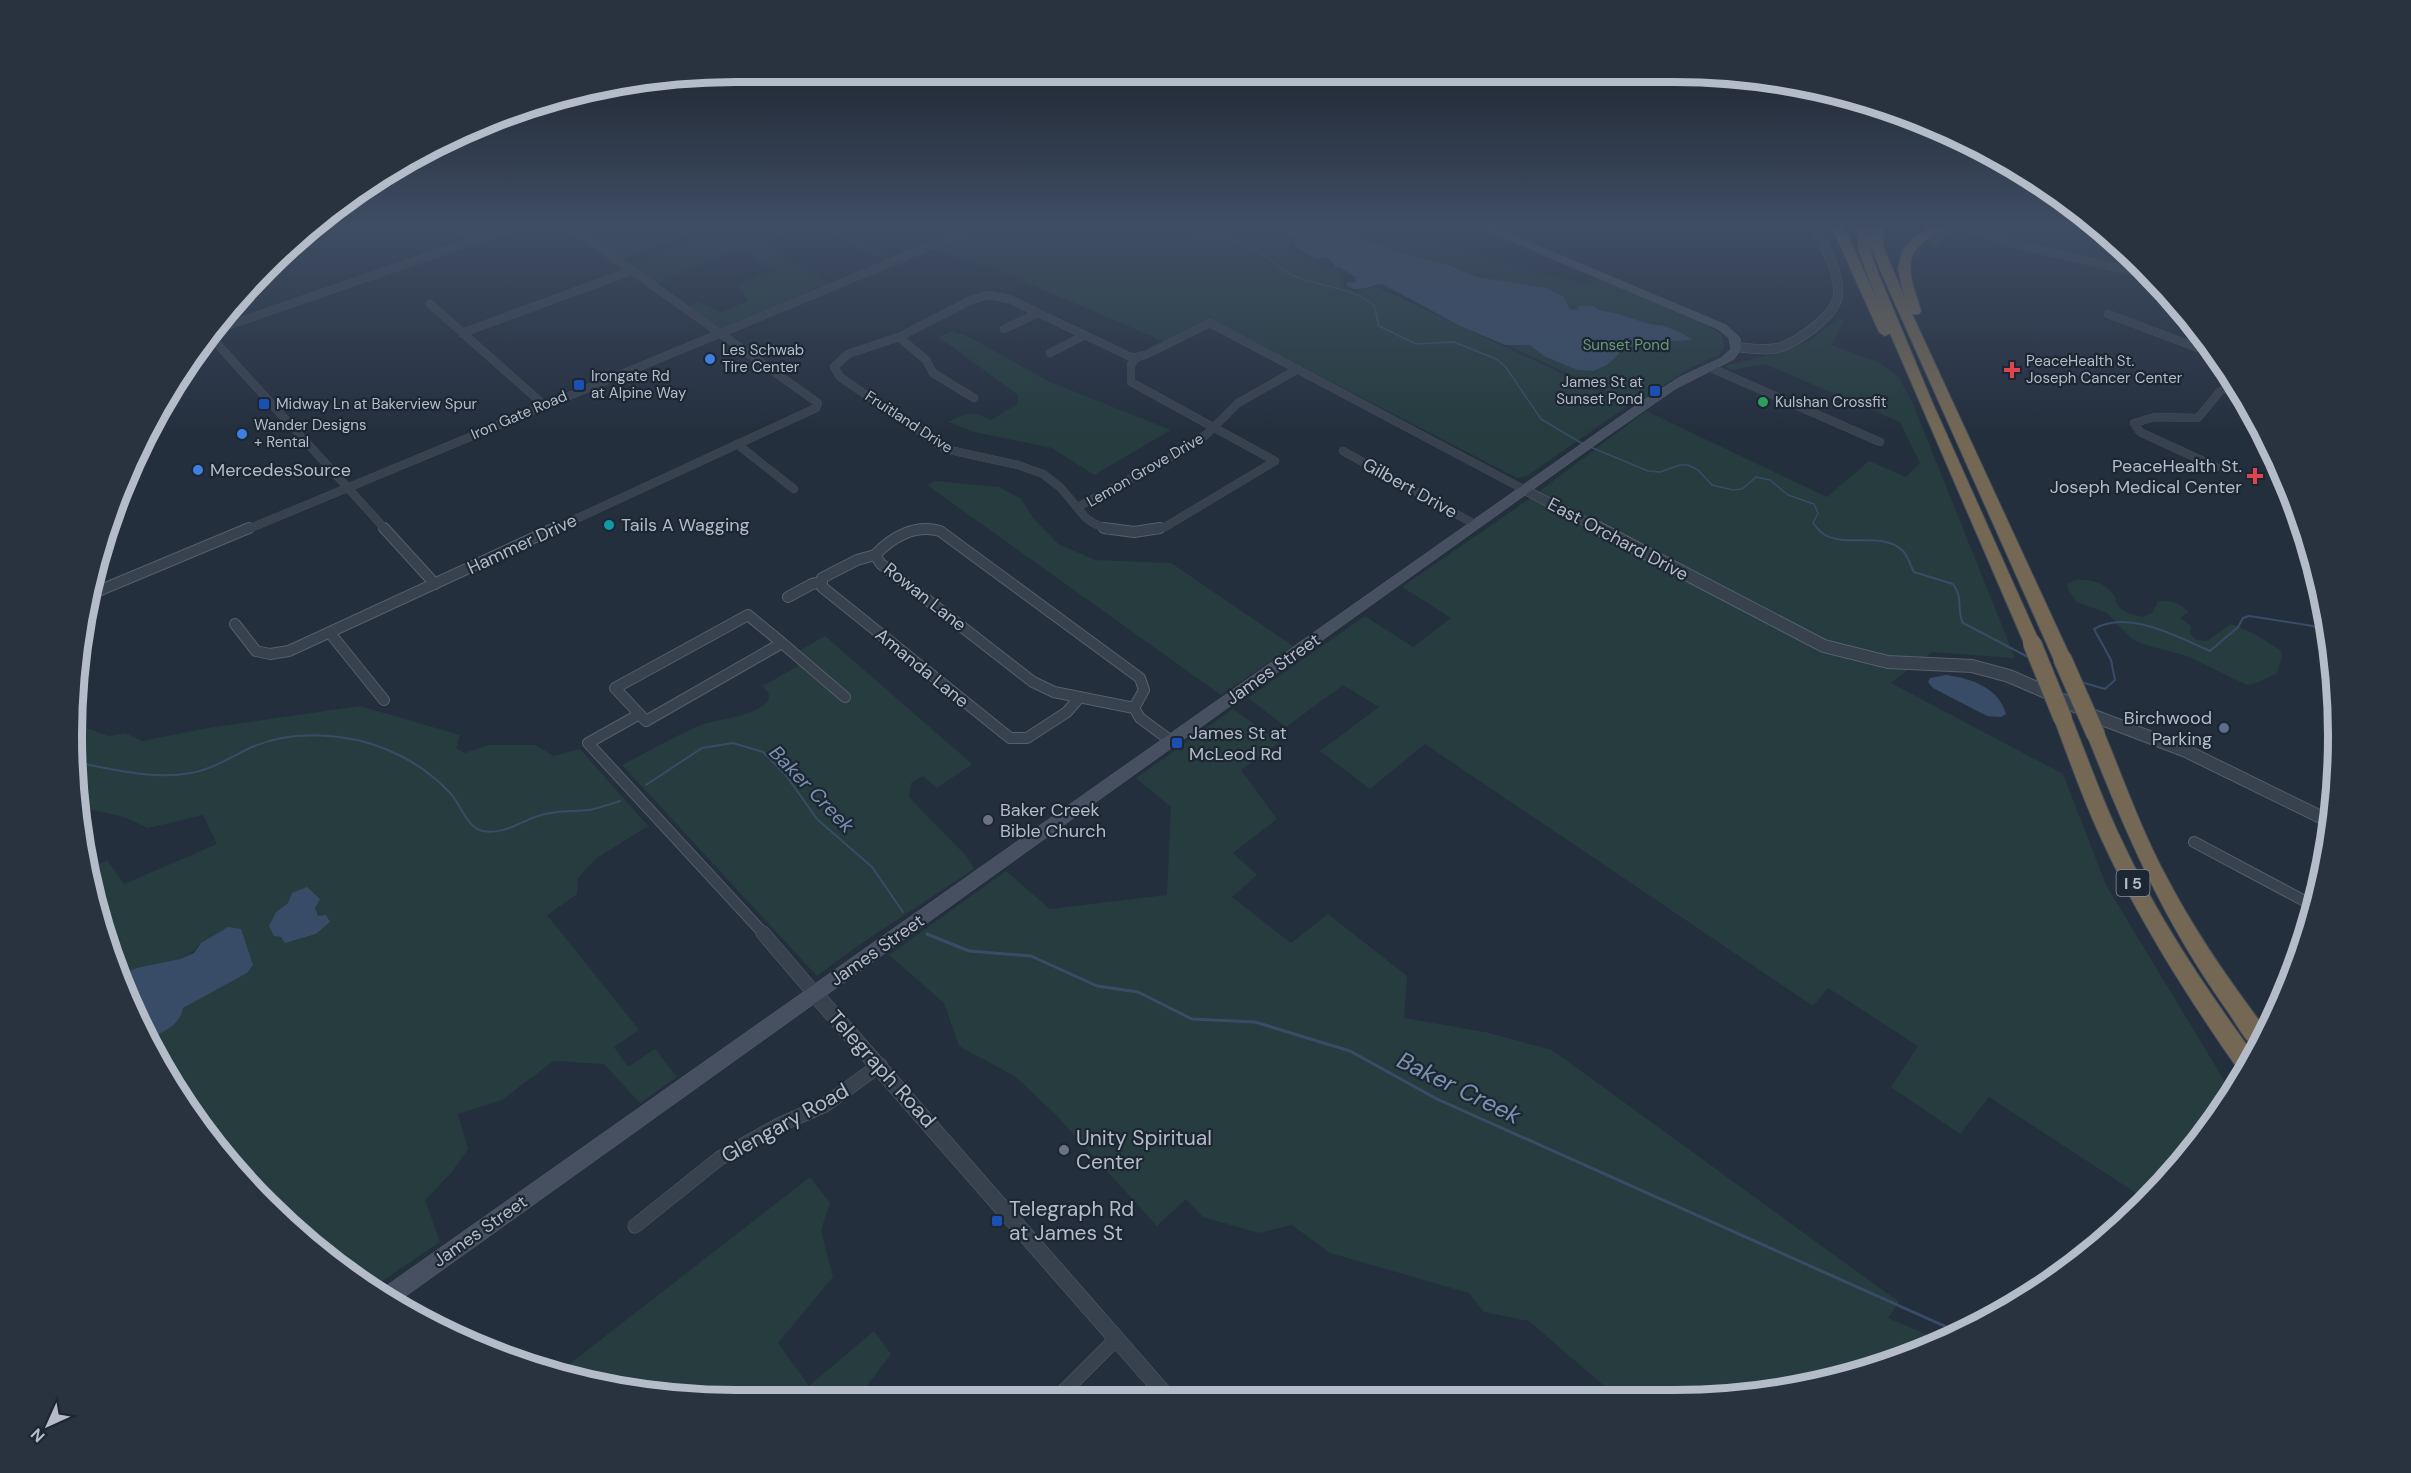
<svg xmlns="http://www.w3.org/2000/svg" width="2411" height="1473" viewBox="0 0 2411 1473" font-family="'DM Sans',sans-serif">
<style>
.green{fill:#263c3f;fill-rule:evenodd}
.water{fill:#394c67}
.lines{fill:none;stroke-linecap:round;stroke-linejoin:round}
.stream-far2{stroke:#394c67;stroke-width:1.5}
.stream-far1{stroke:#394c67;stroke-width:2}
.stream{stroke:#394c67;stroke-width:3}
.minor-far2-casing{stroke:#565f6c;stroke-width:8}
.minor-far1-casing{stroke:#565f6c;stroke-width:12}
.minor-casing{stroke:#565f6c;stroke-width:15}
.tertiary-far2-casing{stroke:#565f6c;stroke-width:10}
.tertiary-far1-casing{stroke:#565f6c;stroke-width:14}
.tertiary-casing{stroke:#565f6c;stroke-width:17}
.secondary-casing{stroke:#565f6c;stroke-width:1}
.motorway-casing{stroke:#434c59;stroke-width:2}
.minor-far2{stroke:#38414e;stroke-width:8}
.minor-far1{stroke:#38414e;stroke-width:10}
.minor{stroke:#38414e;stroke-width:14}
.tertiary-far2{stroke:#38414e;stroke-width:9}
.tertiary-far1{stroke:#38414e;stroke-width:12}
.tertiary{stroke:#38414e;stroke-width:16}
.secondary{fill:#465061;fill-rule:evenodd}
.motorway{fill:#746855;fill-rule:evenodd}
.motorway-bridge-casing{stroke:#434c59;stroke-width:20;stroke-linecap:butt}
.motorway-bridge{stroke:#746855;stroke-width:18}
.shop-dot{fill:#3f7fe0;stroke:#1d2633;stroke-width:2}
.health-dot{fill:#e0444e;stroke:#1d2633;stroke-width:2}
.transit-dot{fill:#1a4fb4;stroke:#1d2633;stroke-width:2}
.leisure-dot{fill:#2e9e5b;stroke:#1d2633;stroke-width:2}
.culture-dot{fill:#0f9aa8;stroke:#1d2633;stroke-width:2}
.service-dot{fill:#5c6f8a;stroke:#1d2633;stroke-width:2}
.worship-dot{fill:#6b7280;stroke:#1d2633;stroke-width:2}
.labels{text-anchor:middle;stroke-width:4.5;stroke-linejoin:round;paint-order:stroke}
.far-park-label{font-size:15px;fill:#6b9a76;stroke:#1d2633}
.far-poi-label{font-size:15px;fill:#b4bcc9;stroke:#1d2633;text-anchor:start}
.far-street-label{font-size:15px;fill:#b4bcc9;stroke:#1d2633}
.shield{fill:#1d2633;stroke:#878f9c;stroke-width:1.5}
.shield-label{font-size:16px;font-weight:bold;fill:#b4bcc9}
.poi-label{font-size:18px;fill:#b4bcc9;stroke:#1d2633;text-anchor:start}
.street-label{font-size:18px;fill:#b4bcc9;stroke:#1d2633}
.water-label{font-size:20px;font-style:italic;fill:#7c92b1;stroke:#1d2633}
.near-street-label{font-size:21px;fill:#b4bcc9;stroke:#1d2633}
.near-poi-label{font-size:21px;fill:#b4bcc9;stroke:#1d2633;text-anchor:start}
.near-water-label{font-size:24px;font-style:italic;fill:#7c92b1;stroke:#1d2633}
.rim{fill:none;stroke:#b4bcc9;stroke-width:8}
</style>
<rect width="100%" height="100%" fill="#242f3e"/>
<path class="green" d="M619,225H675L690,234L623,260L589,236Z
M726,225H806L765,243L828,283L721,328L688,306L698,302L722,312L748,301L737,285L771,270L745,250L734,251L657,284L628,263Z
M820,225H839L884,252L879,256H874Z
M989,225H1388L1529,270L1579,283H1591L1599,279L1705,324L1721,334L1724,347L1719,355L1690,368L1634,405L1288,241L1292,250L1342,275L1344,287L1353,291L1377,287L1629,405L1527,476L1517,478L1210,319L1165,342L993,268L944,254L935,248Z
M1838,319L1844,321L1831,345L1878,362L1899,377L1913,404L2015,658L1932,652L1891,683L2063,774L2106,885L2233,1095L2227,1106L2145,1199L1989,1097L1960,1134L1891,1087L1918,1046L1828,988L1813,1006L1425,744L1370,789L1320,751L1379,707L1343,685L1286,727L1248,698L1365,616L1413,647L1451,618L1402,587L1529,499L1646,411L1827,497L1869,461L1906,477L1920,463L1900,422L1765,364L1732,370L1724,366L1782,352L1811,340Z
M952,331L969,337L1048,381L1171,430L1094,475L1052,448L974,432L948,422C968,412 971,410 991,420L1018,404V395L939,337Z
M935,481L999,487L1021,499L1034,519L1058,544L1095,560L1171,563L1293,646L1221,695L927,485Z
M2075,580C2090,579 2105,582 2114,595C2116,598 2115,601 2117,604C2122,613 2134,615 2143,617L2152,613L2158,601C2171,601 2179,602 2189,612L2180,618L2191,626L2190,633L2196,640L2207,641L2231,624C2248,630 2266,640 2281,651L2282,658L2276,674L2254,684L2247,685L2187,656L2140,643L2132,639L2107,613L2077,602L2069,591L2067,584Z
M825,636L972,764L937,788L923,776L911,783L909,797L967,857L974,869L859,945L817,976L622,765C646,753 669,739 694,728C718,717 747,720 768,702L769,694L763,686L798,666L797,652Z
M360,706L460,735L456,748L465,753L489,745H535L554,756L580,749L648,826L597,858L578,878L577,894L547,915L639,1030L614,1047L628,1067L655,1049L677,1077L640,1103L604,1064L553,1061L502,1100L458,1114L468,1149L451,1173L425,1200L440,1242L369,1290L267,1207L209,1141L161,1068L143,1029L148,1030L195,1001L201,943C183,967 146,965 119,975L107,950L86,871L107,860L124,884L217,844L203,815L148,828L124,817L79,807L72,737L73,715L80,726L109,736L125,733L142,741L208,728ZM288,903L315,908L318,916L330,922L316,934L285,943L276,912Z
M1233,709L1280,742L1241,770L1277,819L1233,853L1257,875L1232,897L1291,943L1328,914L1407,976L1404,1018L1485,1032L1552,1050L1899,1302L1888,1318L1943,1341L1888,1366L1718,1400H1614L1610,1391L1529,1321L1484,1312L1469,1293L1330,1253L1292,1225L1259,1233L1203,1217L1186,1199L1157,1226L1057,1116L1016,1077L959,1046L944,1003L889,955L1006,871L1050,909L1167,895L1171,807L1136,778Z
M810,1177L830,1203L821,1230L833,1277L778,1343L809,1386L874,1331L891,1354L856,1400H693L558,1373Z"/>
<path class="water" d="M1266,225H1320L1407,255L1448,265L1477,277L1547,288L1564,297L1570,310L1578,309V306H1594L1601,311L1615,313L1649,324L1664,326L1680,332L1692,340L1658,342L1654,348L1624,346L1620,349V353L1607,365L1593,371L1577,370L1544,356L1530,345H1505L1458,325L1383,284C1370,284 1358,295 1346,285L1348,282L1355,283L1356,277L1339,267L1335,269L1334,264L1328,257L1316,259L1295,247L1294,243L1298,239L1294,236Z
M1946,675C1971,678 1999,688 2006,714L2001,717L1987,716L1933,688L1928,682L1930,678Z
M307,887L320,899L315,908L318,916L326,915L330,922L316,934L285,943L281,937L274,936L269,926L276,912L288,903L292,893Z
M228,927L241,929L253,965L247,973L183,1008C180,1024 167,1030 153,1037L148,1030L143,1029L119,975L137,968L180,959L194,953L201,943Z"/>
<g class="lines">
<path class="stream-far2" d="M1174,225C1196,240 1221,236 1245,244C1261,249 1270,262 1283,270C1312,288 1347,284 1374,305L1379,326L1416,344L1454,342L1496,359L1505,366L1541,419L1583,444
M1588,446L1648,471L1660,472L1680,465H1688L1698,470L1712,485L1733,490L1742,489L1756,477L1770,480L1788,495L1814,504L1818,513L1813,523L1819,530"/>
<path class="stream-far1" d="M1817,528C1837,553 1880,528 1903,551C1908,556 1910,565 1914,572L1953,584C1964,599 1956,609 1963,623L2030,658
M2081,682L2105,689L2115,680L2111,660L2094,629C2129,609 2177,637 2210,651L2238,627L2243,618L2249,616L2313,626L2329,637
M74,762C112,769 152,780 191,773C213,769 231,757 250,748C278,735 309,733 339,737C381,742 423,763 451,794C461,805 467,828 483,831C501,835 519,823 535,817C553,810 571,812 589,810C600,808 610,804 620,801
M646,785L702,748L733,743L763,752L785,774L817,819L872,867L903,912"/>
<path class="stream" d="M927,934L969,951L1031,956L1097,986L1138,992L1192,1019L1255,1022L1350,1051L1437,1099L1960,1333"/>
<g class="minor-far2-casing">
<path id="minor-far2" d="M453,225L473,241
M1934,242L1952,228H1967L2019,245L2152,276
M430,304L544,405
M2108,314L2217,355
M1004,329L1038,313
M215,330L519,225
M462,333L631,271
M210,336L386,530
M899,337L926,360L933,373L974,398
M1050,353L1085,335
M1136,358L1131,365V382L1275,461L1165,527L1155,530
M1709,367L1880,442
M737,444L794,489
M1343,451L1476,525
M2216,467L2140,432L2134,423L2155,417L2198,418L2220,391L2237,386
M1078,507L1191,446L1208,433L1238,403L1298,369
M246,530L981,225
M552,530L816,408L818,403L568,225
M917,530H935
M1109,530L1093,523L1085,517L1061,488L1043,474L1018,465L945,449L840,377L834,367L848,354L899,337L971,300L988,295L1009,299L1133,358L1145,355L1210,323L1525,490"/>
</g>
<g class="minor-far1-casing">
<path id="minor-far1" d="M384,528L435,584
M1104,528L1134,532L1160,528
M875,555C892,537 915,524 940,531L1140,678L1144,690L1134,708L1140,718L1171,741
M875,555L857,560L822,578V587L1010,738H1027L1067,712L1079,698
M875,555L881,564L1033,682L1054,692L1134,708
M91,594L249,528
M788,597L812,584L822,582
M748,615L782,643L646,721L615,688Z
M235,624L256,651L270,654L289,651L555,528
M330,633L384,700
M782,643L845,697
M638,715L588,743L764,934
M2194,842L2314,906"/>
</g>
<g class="minor-casing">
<path id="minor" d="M763,933L815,994
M635,1226L720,1158L779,1125L825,1105L880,1065
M1055,1400L1117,1338"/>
</g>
<g class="tertiary-far2-casing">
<path id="tertiary-far2" d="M1736,347C1749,348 1764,351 1778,348C1796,343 1836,316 1838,295C1840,272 1823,245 1814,225
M1525,490L1601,530"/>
</g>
<g class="tertiary-far1-casing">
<path id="tertiary-far1" d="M1598,528L1824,646L1888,662L1972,666L2009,676L2046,692
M2063,700L2077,707
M2094,716L2186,751L2331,822"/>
</g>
<g class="tertiary-casing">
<path id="tertiary" d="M815,994L1170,1400"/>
</g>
<g class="secondary-casing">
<path id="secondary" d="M1474,225H1488L1726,325L1740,338L1741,349L1734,359L1675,389L1599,442L396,1303L377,1294L379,1291L1641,402L1680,377L1721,358L1731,349L1729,338L1718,329Z"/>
</g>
<g class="motorway-casing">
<path id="motorway" d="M1831,225H1843L1877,300L1859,252L1857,225H1869L1871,252L1878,273L1933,404L2040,643L2038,647H2026L2024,643L1890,333L1885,336L1879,332Z
M1871,225H1883V246L1904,296L1898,269L1902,251L1911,240L1934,225H1949C1941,233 1929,237 1921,244C1900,261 1915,290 1921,311L1919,314H1912L2071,658L2068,662H2056L2053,658L1881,272L1871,246Z
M2063,713L2069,714L2072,719C2088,759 2102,799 2120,837C2156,915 2204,986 2254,1055L2244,1074L2240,1072C2188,998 2139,921 2101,838C2083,799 2069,759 2054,719L2057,714Z
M2096,728L2102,730L2105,735C2125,783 2142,832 2167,878C2195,932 2230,982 2267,1031L2257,1049C2245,1042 2235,1021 2226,1009C2163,920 2127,836 2087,735L2090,730Z"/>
</g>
<use href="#minor-far2" class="minor-far2"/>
<use href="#minor-far1" class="minor-far1"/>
<use href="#minor" class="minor"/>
<use href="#tertiary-far2" class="tertiary-far2"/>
<use href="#tertiary-far1" class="tertiary-far1"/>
<use href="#tertiary" class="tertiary"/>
<use href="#secondary" class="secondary"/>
<use href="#motorway" class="motorway"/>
<g class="motorway-bridge-casing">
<path id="motorway-bridge" d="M2032,643L2063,719
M2062,658L2096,735"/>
</g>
<use href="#motorway-bridge" class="motorway-bridge"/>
</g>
<linearGradient id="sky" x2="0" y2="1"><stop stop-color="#141a22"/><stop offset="0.52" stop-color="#3f4d63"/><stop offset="1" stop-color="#3f4d63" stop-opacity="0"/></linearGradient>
<rect width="2411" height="432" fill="url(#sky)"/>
<g class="shop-dot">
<circle cx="710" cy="359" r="6"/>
<circle cx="242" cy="434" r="6"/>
<circle cx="198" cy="470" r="6"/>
</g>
<g class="health-dot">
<path d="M2009 361h6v6h6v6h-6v6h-6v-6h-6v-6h6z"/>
<path d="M2252 467h6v6h6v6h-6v6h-6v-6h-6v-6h6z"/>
</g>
<g class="transit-dot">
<rect x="573" y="379" width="12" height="12" rx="3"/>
<rect x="1649" y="385" width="12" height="12" rx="3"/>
<rect x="258" y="398" width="12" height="12" rx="3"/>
<rect x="1171" y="737" width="12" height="12" rx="3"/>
<rect x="991" y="1215" width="12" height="12" rx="3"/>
</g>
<circle class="leisure-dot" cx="1763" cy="402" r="6"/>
<circle class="culture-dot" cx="609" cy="525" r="6"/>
<circle class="service-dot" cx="2224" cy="728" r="6"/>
<g class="worship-dot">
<circle cx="988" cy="820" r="6"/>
<circle cx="1064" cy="1150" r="6"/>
</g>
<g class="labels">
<g class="far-park-label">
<text x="1626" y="350">Sunset Pond</text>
</g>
<g class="far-poi-label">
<text x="722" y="355">Les Schwab<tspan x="722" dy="17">Tire Center</tspan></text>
<text x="2026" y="366">PeaceHealth St.<tspan x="2026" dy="17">Joseph Cancer Center</tspan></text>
<text x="591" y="381">Irongate Rd<tspan x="591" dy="17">at Alpine Way</tspan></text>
<text x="1643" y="387" text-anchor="end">James St at<tspan x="1643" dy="17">Sunset Pond</tspan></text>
<text x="1775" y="407">Kulshan Crossfit</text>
<text x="276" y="409">Midway Ln at Bakerview Spur</text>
<text x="254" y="430">Wander Designs<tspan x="254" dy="17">+ Rental</tspan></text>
</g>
<g class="far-street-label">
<text transform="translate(519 415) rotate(-23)" y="5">Iron Gate Road</text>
<text transform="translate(909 422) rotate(33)" y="5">Fruitland Drive</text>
<text transform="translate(1145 470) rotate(-30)" y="5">Lemon Grove Drive</text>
</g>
<rect class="shield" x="2116.5" y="870" width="33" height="26" rx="4.5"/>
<g class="shield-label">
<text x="2133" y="889">I 5</text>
</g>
<g class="poi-label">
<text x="2242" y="472" text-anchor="end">PeaceHealth St.<tspan x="2242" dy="21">Joseph Medical Center</tspan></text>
<text x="210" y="476">MercedesSource</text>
<text x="621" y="531">Tails A Wagging</text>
<text x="2212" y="724" text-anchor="end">Birchwood<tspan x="2212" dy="21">Parking</tspan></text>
<text x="1189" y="739">James St at<tspan x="1189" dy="21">McLeod Rd</tspan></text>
<text x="1000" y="816">Baker Creek<tspan x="1000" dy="21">Bible Church</tspan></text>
</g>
<g class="street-label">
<text transform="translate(1410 488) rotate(29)" y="6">Gilbert Drive</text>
<text transform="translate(1618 539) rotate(28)" y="6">East Orchard Drive</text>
<text transform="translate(522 544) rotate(-25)" y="6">Hammer Drive</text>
<text transform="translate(925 597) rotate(38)" y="6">Rowan Lane</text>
<text transform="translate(922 668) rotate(39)" y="6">Amanda Lane</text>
<text transform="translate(1273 669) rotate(-35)" y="6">James Street</text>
<text transform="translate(877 950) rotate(-35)" y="6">James Street</text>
<text transform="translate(480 1231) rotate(-35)" y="6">James Street</text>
</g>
<g class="water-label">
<text transform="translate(812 789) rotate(46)" y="7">Baker Creek</text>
</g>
<g class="near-street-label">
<text transform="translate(882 1069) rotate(48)" y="7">Telegraph Road</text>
<text transform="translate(785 1123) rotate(-29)" y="7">Glengary Road</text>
</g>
<g class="near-poi-label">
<text x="1076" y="1145">Unity Spiritual<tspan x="1076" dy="24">Center</tspan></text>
<text x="1009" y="1216">Telegraph Rd<tspan x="1009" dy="24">at James St</tspan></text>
</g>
<g class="near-water-label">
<text transform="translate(1459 1088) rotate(26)" y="8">Baker Creek</text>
</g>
</g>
<path d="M0 0H2411V1473H0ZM736 82H1674A654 654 0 0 1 2328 736V736A654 654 0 0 1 1674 1390H736A654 654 0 0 1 82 736V736A654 654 0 0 1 736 82Z" fill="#29323f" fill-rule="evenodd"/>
<path class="rim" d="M736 82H1674A654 654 0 0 1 2328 736V736A654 654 0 0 1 1674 1390H736A654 654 0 0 1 82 736V736A654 654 0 0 1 736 82Z"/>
<g transform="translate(48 1425) rotate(225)" stroke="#1d2633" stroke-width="4.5" paint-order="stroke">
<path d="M0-4.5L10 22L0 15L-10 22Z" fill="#b4bcc9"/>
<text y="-9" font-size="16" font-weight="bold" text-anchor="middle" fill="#b4bcc9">N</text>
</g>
</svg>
